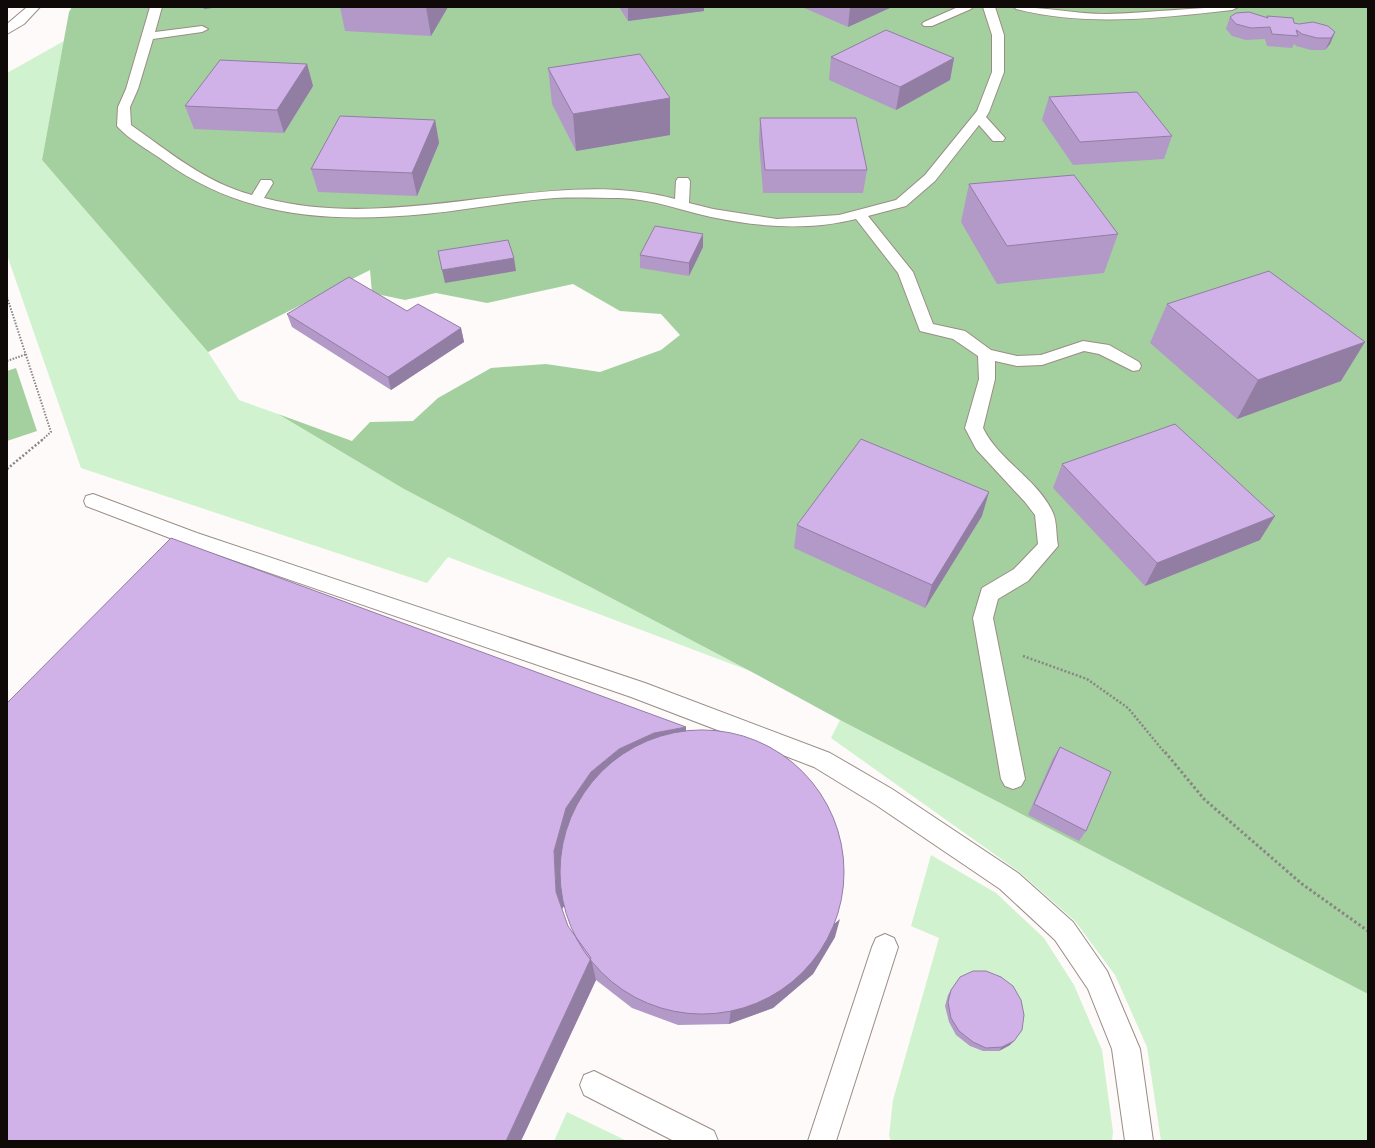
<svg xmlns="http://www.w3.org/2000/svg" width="1375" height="1148" viewBox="0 0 1375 1148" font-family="Manrope,sans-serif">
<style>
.green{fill:#d1f2ce}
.forest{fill:#a4d09f}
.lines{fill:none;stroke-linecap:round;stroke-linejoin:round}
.lane-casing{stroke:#9a8d85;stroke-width:2}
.street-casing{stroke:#9a8d85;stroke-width:2}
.path-far2{stroke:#898584;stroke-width:2;stroke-dasharray:1.5 1.5;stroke-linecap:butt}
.path-far1{stroke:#898584;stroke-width:2.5;stroke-dasharray:2 2;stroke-linecap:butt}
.path{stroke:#898584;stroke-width:3;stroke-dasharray:2.5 2.5;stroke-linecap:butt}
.lane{fill:#fff;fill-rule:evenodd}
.street{fill:#fff;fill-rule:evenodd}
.wall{fill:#b399c8}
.shaded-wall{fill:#927da3}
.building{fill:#d0b2e9;stroke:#927da3}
</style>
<rect width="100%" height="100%" fill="#fdfaf9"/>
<path class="green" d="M64,41L42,160L208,352L239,400L278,414L404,489L750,671L448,557L427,583L81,468L7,255V73Z
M840,720L1368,994V1141H1161L1147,1047L1115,975L1075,921L1018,871L831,738Z
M931,855L996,893L1044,938L1074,985L1102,1050L1113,1132L1112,1141H891L889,1136L893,1100L939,938L911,926Z
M567,1112L627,1141H554Z"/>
<path class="forest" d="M72,7H1368V994L840,720L750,671L404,489L278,414L352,441L370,422L413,421L438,398L491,368L546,364L600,372L661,350L680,335L661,314L620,311L573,284L487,303L436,293L405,300L372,293L370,270L208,352L42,160L69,12Z
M16,368L37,431L7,441V371Z"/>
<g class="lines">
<g class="lane-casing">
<path id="lane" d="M150,7H162L155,32L202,26L208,29L202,32L153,39L138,89L130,107L131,125C168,151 206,183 252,195L261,180H271L273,183L264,198C340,218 419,206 495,197C555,190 616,183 675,199L676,181L678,178H688L690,181L689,203L713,209L777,219L839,215L896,200L925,175L977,111L992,72V35L983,7H995L1004,35V72L989,112L986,117L1005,138L1003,141H993L979,125L935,181L906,206L868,216L913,272L933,324L965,331L991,350L1017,356L1041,355L1083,341L1109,345L1139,362L1141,366L1139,370L1133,371L1099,354L1084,351L1042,365L1017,366L995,361V379L983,428C999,461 1038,479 1053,513C1057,522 1056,536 1058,546L1028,581L998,599L993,618L1025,779L1021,786L1013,789L1005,786L1001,779L973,618L982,588L1014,569L1038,544L1035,515L1025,502L976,449L965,428L979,379L978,356L953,339L920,331L898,273L856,219C808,231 758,227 711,217C680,210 652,199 620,198C599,198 576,197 555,198C511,201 468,210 425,214C330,223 243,218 164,161C150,151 127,138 117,126L118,107L126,89Z
M958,7H973L971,9L932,26H924L922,24L924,22Z
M1014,7C1045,7 1075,14 1106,14C1150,13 1194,7 1238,7L1232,10C1159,18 1088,27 1016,9Z
M93,494L197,533L645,683L830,753L892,789L1018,873L1073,922L1107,971L1140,1049L1153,1141H1125L1112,1049L1088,989L1055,940L1000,889L876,805L814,767L631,697L183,543L86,506L84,501L86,496Z
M885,934L894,938L898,947L836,1141H808L872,947L876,938Z
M594,1071L714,1131L718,1141H674L584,1095L580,1085L584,1075Z"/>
</g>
<g class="street-casing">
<path id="street" d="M27,7H40L24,24L7,34V24Z"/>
</g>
<path class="path-far2" d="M7,297L51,432L41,441
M7,361L27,354"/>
<path class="path-far1" d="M7,469L42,440
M1023,656L1087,679L1128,708L1165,753"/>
<path class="path" d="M1165,752L1204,799L1302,884L1368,931"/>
<use href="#lane" class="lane"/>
<use href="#street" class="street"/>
</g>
<path class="wall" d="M340,7H448L431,36L345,31Z
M619,7H704V11L628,21Z
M802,7H892L848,27Z
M1267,16L1294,23L1335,32L1330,44L1325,50H1311L1296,46L1294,44L1292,48L1267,46L1265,39L1246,40L1232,36L1226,29L1230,17L1266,18Z
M831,57L954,58L950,80L896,110L829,80Z
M307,64L313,86L284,133L194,129L185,106Z
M548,68L670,98V135L576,151L552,104Z
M1049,97L1172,136L1164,159L1073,165L1042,120Z
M760,118L867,170L863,193H763L759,141Z
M435,120L439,143L417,196L318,192L311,169Z
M969,184L1118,234L1104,273L997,284L961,222Z
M703,247L689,276L640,268V255Z
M1167,304L1341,381L1237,419L1150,343Z
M407,311L461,328L464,342L391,390L292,327L287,314Z
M1062,464L1260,540L1145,586L1053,488Z
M982,516L925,608L794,548L797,525Z
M686,727V733L835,937L813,974L773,1008L729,1024L678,1025L632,1008L596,980L521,1141Z
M1060,747L1086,831L1079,841L1028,815L1053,758Z
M951,990L1010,1045L999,1051H983L970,1046L956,1035L949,1022L945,1006L948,995Z"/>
<path class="shaded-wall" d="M203,7H222L204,9Z
M426,7H448L431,36Z
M628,7H704V11L628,21Z
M850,7H892L848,27Z
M1335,32L1330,44L1325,50L1331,38Z
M954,58L950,80L896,110L900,87Z
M307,64L313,86L284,133L277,110Z
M670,98V135L576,151L573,114Z
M435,120L439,143L417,196L412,173Z
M703,234V247L689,276V263Z
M514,258L516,271L445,283L442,270Z
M461,328L464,342L391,390L388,377Z
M1365,342L1341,381L1237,419L1258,380Z
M989,492L982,516L925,608L932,585Z
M1275,516L1260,540L1145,586L1157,563Z
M686,727V754L562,909L556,892L554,851L566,808L591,772L619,749L654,733Z
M840,919L835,937L813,974L773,1008L729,1024L731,1009Z
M591,958L596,980L521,1141H506Z
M1014,1041L1010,1045L999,1051L1002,1047Z"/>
<path class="building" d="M1249,12L1268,18L1267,16L1293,18L1294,23L1299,24L1313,22L1328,26L1335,32L1331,38H1317L1302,34L1298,31L1296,30L1298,36L1272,34L1270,27L1251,28L1236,24L1230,17L1236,13Z
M886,30L954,58L900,87L831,57Z
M640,54L670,98L573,114L548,68Z
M220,60L307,64L277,110L185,106Z
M1137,92L1172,136L1080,142L1049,97Z
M340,116L435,120L412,173L311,169Z
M760,118H856L867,170H765Z
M1074,175L1118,234L1007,246L969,184Z
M655,226L703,234L689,263L640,255Z
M508,240L514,258L442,270L438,251Z
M1269,271L1365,342L1258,380L1167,304Z
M349,277L407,311L418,304L461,328L388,377L287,314Z
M1175,424L1275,516L1157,563L1062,464Z
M861,439L989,492L932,585L797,525Z
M171,538L686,727L654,733L619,749L591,772L566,808L554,851L556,892L568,926L591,958L506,1141H7V703Z
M560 872a142 142 0 1 1 284 0a142 142 0 1 1-284 0Z
M1060,747L1111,772L1086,831L1034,804Z
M973,971H986L1001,977L1013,986L1021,1000L1024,1015L1022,1030L1014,1041L1002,1047L986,1048L973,1042L959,1031L951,1018L948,1002L951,990L960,977Z"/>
<rect width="1375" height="1148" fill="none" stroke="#0f0a08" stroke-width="16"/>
</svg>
